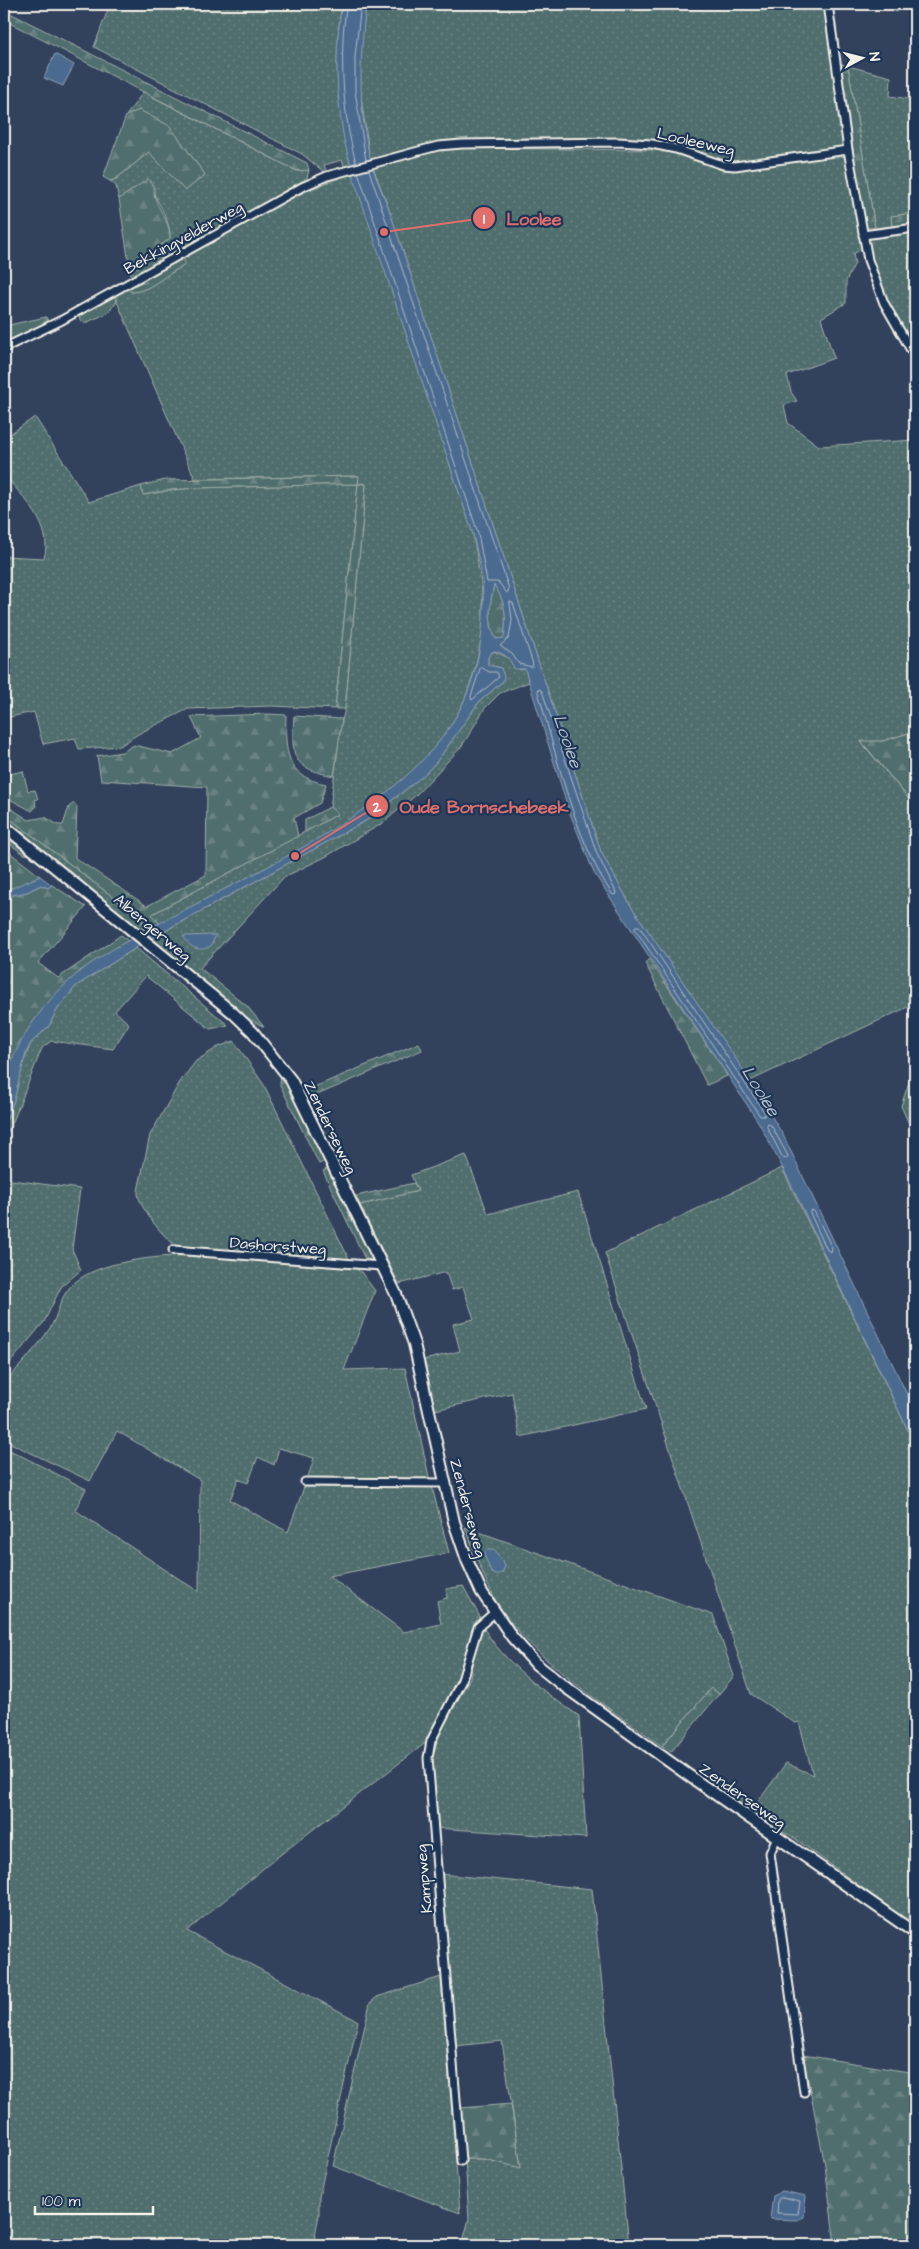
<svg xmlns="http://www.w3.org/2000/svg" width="919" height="2249" viewBox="0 0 919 2249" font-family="'Architects Daughter',sans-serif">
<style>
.grass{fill:url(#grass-dots);stroke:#a2b0aa}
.forest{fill:url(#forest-firs);stroke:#a2b0aa}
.water{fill:#4b6b90;stroke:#8fa1b3;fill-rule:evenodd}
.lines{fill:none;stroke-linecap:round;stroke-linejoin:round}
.shore{stroke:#b0bbc5;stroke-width:1}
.street-casing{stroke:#f4f1e8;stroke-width:11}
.secondary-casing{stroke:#f4f1e8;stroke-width:14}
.street{stroke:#1d3557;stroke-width:7}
.secondary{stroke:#1d3557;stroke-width:10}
.labels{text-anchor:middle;stroke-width:4.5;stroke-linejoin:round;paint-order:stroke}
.street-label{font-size:16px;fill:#f4f1e8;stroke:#1d3557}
.water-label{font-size:18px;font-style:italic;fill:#b9c2c9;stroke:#1d3557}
.leader{fill:none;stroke:#e06e6b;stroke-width:2}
.callout-dot{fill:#e06e6b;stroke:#1d3557;stroke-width:2}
.mark-label{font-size:15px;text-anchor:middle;font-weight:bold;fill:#fff}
.callout-label{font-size:18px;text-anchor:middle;font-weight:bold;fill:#e06e6b;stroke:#1d3557;stroke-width:4.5;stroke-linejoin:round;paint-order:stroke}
</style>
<defs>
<pattern id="grass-dots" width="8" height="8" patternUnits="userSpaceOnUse" patternTransform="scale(1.25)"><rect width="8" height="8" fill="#506e6d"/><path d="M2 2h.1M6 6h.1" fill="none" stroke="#6a8382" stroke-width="1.8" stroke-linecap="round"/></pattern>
<pattern id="forest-firs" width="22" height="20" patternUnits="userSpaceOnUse" patternTransform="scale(1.25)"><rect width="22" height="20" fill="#506e6d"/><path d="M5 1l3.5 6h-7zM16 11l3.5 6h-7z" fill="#6a8382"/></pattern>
</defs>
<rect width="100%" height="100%" fill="#32425d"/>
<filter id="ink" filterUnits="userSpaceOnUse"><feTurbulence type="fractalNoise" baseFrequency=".02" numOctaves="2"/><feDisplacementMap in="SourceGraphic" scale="10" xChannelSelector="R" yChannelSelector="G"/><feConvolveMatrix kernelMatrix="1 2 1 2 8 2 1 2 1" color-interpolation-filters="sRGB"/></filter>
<g filter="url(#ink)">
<path class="grass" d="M110,4H342C333,56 337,114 351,165L345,168L342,160L324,165L327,173L324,172L302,154L94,47Z
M366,4H824L844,144L840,147L728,162L689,149L649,141L527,138L436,143L370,160L360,90V56Z
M877,4H915V11L901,6L897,12Z
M848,66L891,77L890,96L915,100V213L891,216L892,226L875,228Z
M143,92L297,171L309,170L307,178L135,278L131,277L130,270L143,262V259L170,238C171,219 154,198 148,180L119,199L116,186L110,181L116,179L149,152L185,190L205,175L181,142L140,110L126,116Z
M451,148L659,150C685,154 708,166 734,170L840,154L845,157L862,249L853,254L855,263L846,281V303L821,318L834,358L787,375L791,392L797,401L784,405L788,423L819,446L915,440V731L883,741L861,742L915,806L909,965L912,1005L750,1081L631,906L601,852L391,215L373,167L423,152Z
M353,173L473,534C478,567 486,598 482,632C478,662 469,696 453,722C398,812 251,873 160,924L152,915L154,913L338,814L330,808L341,724L345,709L366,484H358L335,709L272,706L188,709L138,734L120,746L79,749L75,738L43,744L34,712L4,718V556L44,558C54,527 23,495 4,476V438L35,417L89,502L141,486L144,495L171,490L195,488L358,484V476L195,479L114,295L127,288L132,292C151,290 164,275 182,267L183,256C239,225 293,193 353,173Z
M915,231V350L888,306L867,245L868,239Z
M493,651L509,658L520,670L525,669L529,682L500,693L485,708L462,746L416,795L383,823L325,857L284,877L200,968L247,1006L264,1027L248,1018L150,939L367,820L424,775L438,760L479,702L503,681L501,668L488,665V657Z
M4,814L142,919L143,933L4,821Z
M4,831L35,856L24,854L4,840Z
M136,948L228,1025L210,1029L146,976L115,1011L129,1024L113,1049L51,1041L42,1048L12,1124L4,1139V1127L14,1100L20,1071L31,1043L49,1026L57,1010L76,986Z
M234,1041L264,1085L349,1259L177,1246C165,1240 136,1204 138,1191L150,1135L180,1082L196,1061L218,1047Z
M915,1064V1137L901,1106Z
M466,1155L488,1214L578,1192L646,1409L520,1437L512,1393L435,1410L424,1360L460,1351L453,1324L474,1319L463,1287L452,1290L446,1272L399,1284L360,1205L418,1191L411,1175Z
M782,1168L915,1445V1926L790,1835C764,1826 722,1794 703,1774L755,1806L786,1763L813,1775L799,1722L795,1723L751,1694L605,1253Z
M4,1179L80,1189L72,1249L81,1270L61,1287L44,1322L4,1370Z
M182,1255L356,1269L361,1272L375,1291L344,1370L405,1368L430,1481L307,1480L314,1458L279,1448L274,1465L258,1457L248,1483L238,1479L230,1500L288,1532L304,1487H432L449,1553L329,1576L404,1632L441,1624L437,1601L447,1598L446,1589L463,1586L480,1617L471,1631L469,1652L461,1677L428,1741L276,1858L187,1931L358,2021L319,2197V2215L313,2245H4V1447L86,1489L75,1510L199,1592L200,1480L117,1431L90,1481L4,1440V1384C19,1366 37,1348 50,1328C58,1316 59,1299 70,1287C94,1261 149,1258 182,1255Z
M465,1527L713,1615L734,1676L719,1694L711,1688L662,1746C606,1705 533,1662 496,1601C483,1577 475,1552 465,1527Z
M483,1627C504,1663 544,1692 579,1716L586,1838L436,1828L431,1759L441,1731L470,1678L477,1635Z
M440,1874L592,1889L629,2245H462L469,2219L465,2159H484L521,2167L502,2041L455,2046Z
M441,1977L460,2213L333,2166L370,2003L377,1997Z"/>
<path class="forest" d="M4,10L307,163L309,170L297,171L4,20Z
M839,63L848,66L875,228H866Z
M139,110L170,126L205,175L185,191L149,152L116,179L110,181L103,177L126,116Z
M148,179L154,187C152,206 171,219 170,238L144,259L143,262L130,270L119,199Z
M915,213V224L892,226L891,216Z
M183,256L185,263L182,267C165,274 150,292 131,292L127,288Z
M114,295L117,302L106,314L85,323L80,320L79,315Z
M46,317L49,323L4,345V326Z
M359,476L358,484H366L345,709H335L358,484L195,488L171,490L143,495L141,486L165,480Z
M494,585C506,602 507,618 504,638L496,639C487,622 490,603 494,585Z
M267,714L286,715C285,750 285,777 326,784L320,803L294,818L298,836L154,913L152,915L160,924L143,933L142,919L4,814V804L29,820L45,817L58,825H63L69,807L74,803L77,807L75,858L147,906L206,875L207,787L101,780L97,756L122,752L134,745L172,754L201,738L191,717Z
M294,716L342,719L334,776C291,768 291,757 294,716Z
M915,731V806L861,741H883Z
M4,764L10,774L23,771L28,791L35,790L38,799L35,800L36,807L32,811L4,796Z
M330,807L338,814L305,832V820Z
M4,848L40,876L4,893Z
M41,885L48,888L52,885L86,907L38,963L58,978L121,935L128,941L80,971L13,1062L4,1088V897L27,892Z
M649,959L722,1067L727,1076L707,1085L645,963Z
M419,1043L422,1050L310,1098L307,1090Z
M281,1068L327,1160L319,1164L280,1085Z
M330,1167L374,1260L365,1259L323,1171Z
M414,1183L418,1191L360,1205L356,1196Z
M711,1688L719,1694L671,1752L662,1746Z
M803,2055L915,2073V2245H835L825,2165Z
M511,2104L521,2168L484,2159H465L460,2108Z"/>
<path class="water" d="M342,4H366C360,59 357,107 371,161C375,179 385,197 391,215L601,852L631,906L744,1071L783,1135L915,1411V1445L790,1182L759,1123L594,873L569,811L525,669H514C511,659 504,652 493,651L488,657V665L501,668L504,677L503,681L479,702L438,760L424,775L367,820L150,939L76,986L57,1010L49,1026L31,1043L26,1053L14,1100L4,1127C4,1115 2,1101 4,1089C11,1044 46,998 82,970C106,951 134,938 160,923C254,871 415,805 462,705C481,666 487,614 481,571C479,558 475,546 473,534L355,182C352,169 348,157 345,144C336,99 334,49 342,4ZM494,585C506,602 507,618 504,638L496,639C487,623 490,602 494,585Z
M55,54L74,65L63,86L44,78Z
M40,876L52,885L48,888L41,885L27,892L4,897L5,891Z
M216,935L211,946C199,953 190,948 183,936Z
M487,1550H495L505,1566L502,1573L496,1575L491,1572L484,1554Z
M782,2191L806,2196L804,2217L797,2220L770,2219L773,2196Z"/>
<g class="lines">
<path class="shore" d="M346,4C346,15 343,27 343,39C341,80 345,123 356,163
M361,4L355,56V90L366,161
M358,172L478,533L487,582H498L507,593L509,589L369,170
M510,602L513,603L533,664L532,667L519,664L512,654L500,646L509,638L512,620Z
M481,667L489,672H497L499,677L472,700L471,697Z
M539,689L542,691L597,854L616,892L615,895L612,894C573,835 558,759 538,692Z
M636,926H639L765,1113L764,1116H760L635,929Z
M768,1124L771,1125L788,1156L786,1159L783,1158L767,1127Z
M811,1210L814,1211L832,1248L831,1252L827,1250L810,1213Z
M782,2197L800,2201L798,2214L777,2213L778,2200Z"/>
<g class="street-casing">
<path id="street" d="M828,4L848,150L868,260L884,303L915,357
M863,235L915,228
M4,348L62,320L302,187L327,176L415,152L438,146L462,144L618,142L652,144L676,149L723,165L735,166L848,150
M173,1250L381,1266
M305,1482L445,1483
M777,1837L770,1853L804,2092
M461,2161L428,1758L431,1741L462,1680L478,1627L494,1613"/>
</g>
<g class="secondary-casing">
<path id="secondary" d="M4,826L232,1012L253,1032L291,1080L396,1294L414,1344L454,1522L467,1560L481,1591L512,1637L536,1664L561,1684L695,1780L915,1933"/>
</g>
<use href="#street" class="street"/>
<use href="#secondary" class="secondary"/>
</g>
</g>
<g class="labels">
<g class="street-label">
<text transform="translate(696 141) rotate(13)" y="6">Looleeweg</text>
<text transform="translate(183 237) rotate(-29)" y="6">Bekkingvelderweg</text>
<text transform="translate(153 927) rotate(40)" y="6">Albergerweg</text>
<text transform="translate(331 1127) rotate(64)" y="6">Zenderseweg</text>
<text transform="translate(278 1245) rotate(4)" y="6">Dashorstweg</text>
<text transform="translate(469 1508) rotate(75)" y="6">Zenderseweg</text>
<text transform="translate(743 1795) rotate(35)" y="6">Zenderseweg</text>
<text transform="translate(423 1879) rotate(-95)" y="6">Kampweg</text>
</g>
<g class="water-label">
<text transform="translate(568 741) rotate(71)" y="6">Loolee</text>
<text transform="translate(761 1091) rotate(58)" y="6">Loolee</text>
</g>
</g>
<path class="leader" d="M384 232L484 218M295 856L377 806"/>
<g class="callout-dot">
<circle cx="384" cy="232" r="5"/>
<circle cx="295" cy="856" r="5"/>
<circle cx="484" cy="218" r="12"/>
<circle cx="377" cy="806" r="12"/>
</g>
<g class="mark-label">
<text x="484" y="224">1</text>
<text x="377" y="812">2</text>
</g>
<g class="callout-label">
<text x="534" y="225">Loolee</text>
<text x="484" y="813">Oude Bornschebeek</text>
</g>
<rect width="919" height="2249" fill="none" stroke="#1d3557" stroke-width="20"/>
<rect x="10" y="10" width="899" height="2229" fill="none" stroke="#f4f1e8" stroke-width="2" filter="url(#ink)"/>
<g transform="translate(862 58) rotate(83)" stroke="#1d3557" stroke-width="4" paint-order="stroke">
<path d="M0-4L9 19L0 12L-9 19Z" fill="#f4f1e8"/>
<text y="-8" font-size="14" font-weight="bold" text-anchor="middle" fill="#f4f1e8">N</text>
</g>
<path d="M35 2206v8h118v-8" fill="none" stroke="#f4f1e8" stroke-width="2.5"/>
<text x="42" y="2206" font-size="15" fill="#f4f1e8" stroke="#1d3557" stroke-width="4" paint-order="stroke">100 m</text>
</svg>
